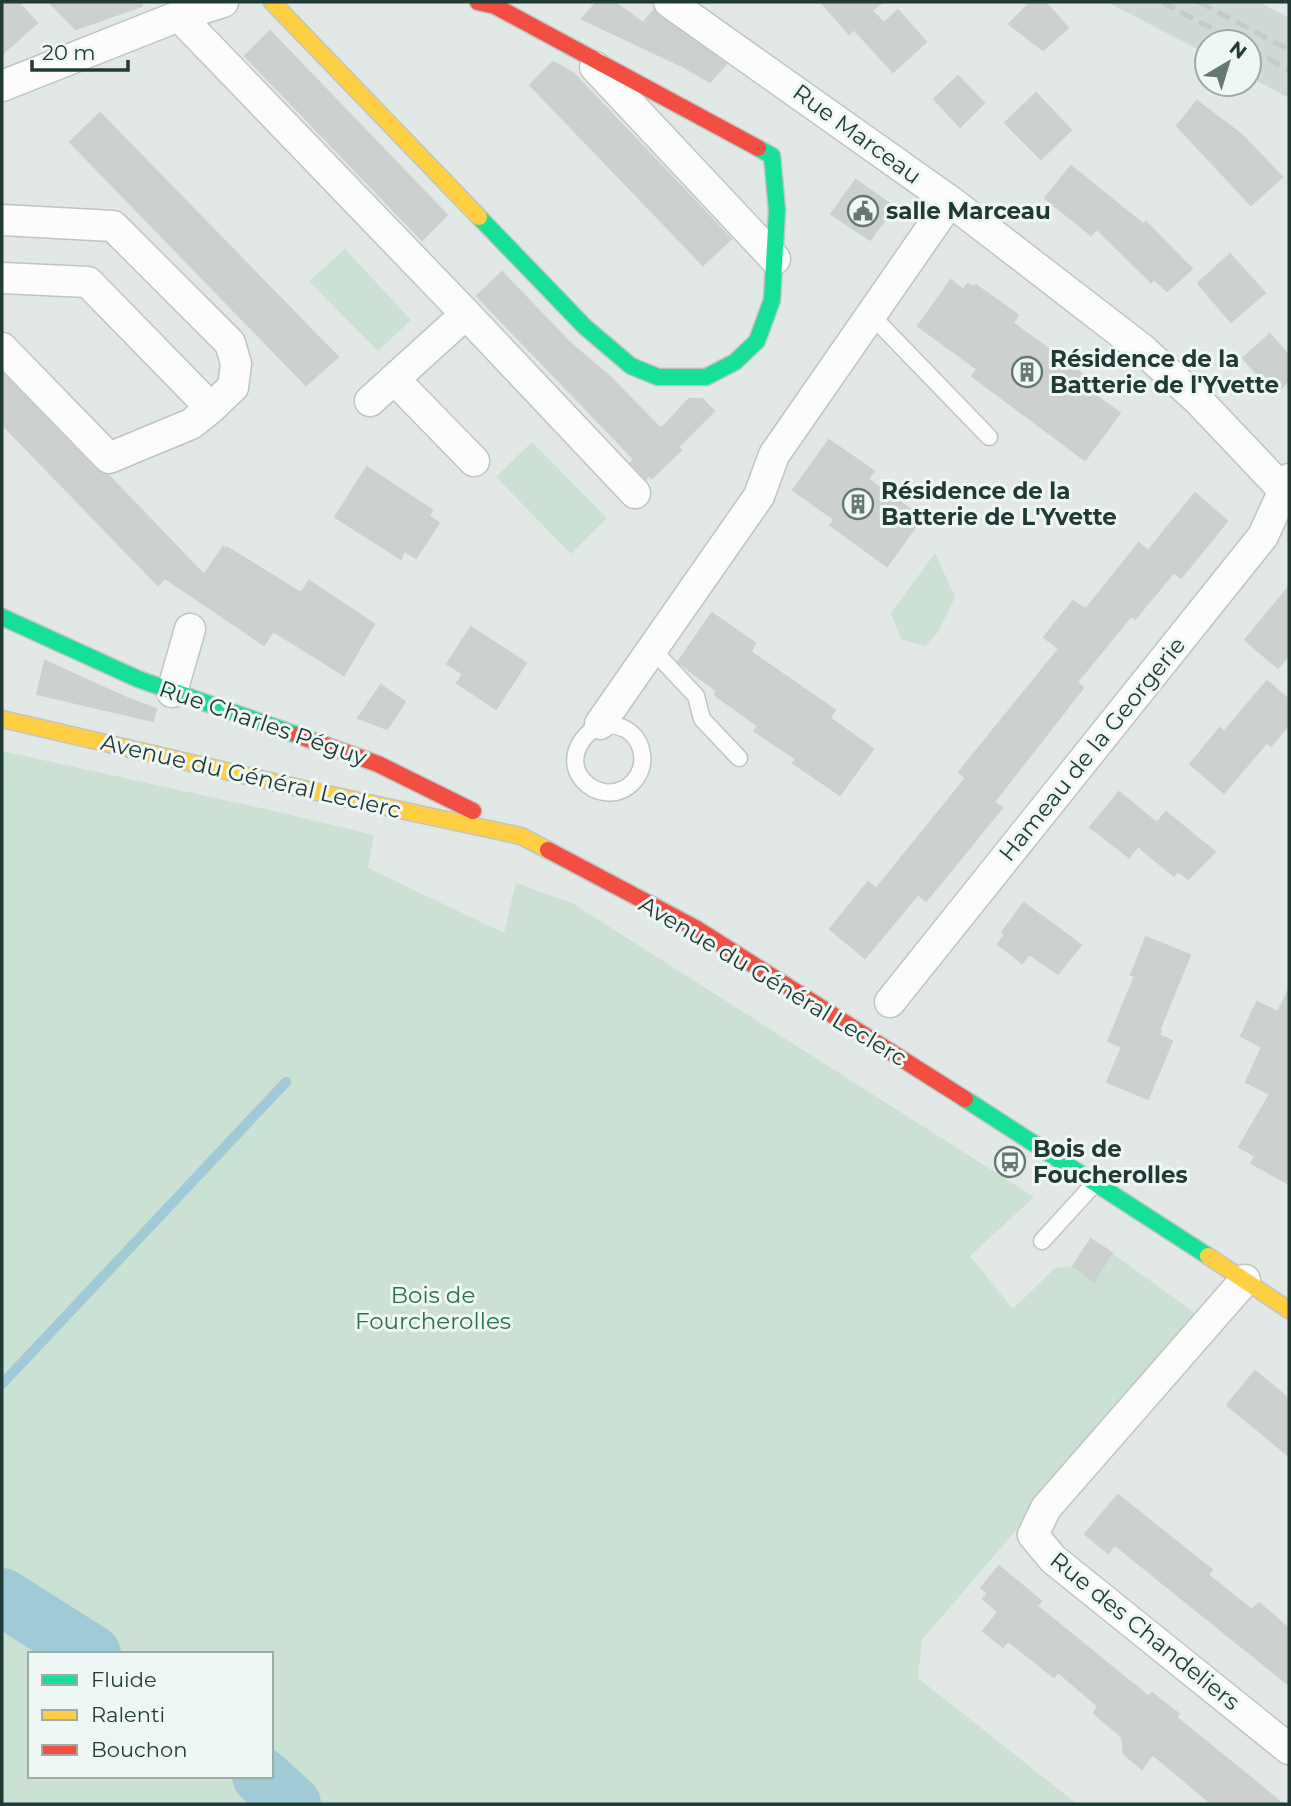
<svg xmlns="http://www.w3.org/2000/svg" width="1291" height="1806" viewBox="0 0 1291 1806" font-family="Montserrat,sans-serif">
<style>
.built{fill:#cfd9d6}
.green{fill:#cae1d4;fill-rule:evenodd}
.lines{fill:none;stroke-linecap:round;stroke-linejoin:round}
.stream{stroke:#a1cad7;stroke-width:10}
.river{stroke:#a1cad7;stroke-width:58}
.building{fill:#ccd1d0;stroke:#cad1cf;stroke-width:2}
.lane-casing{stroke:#bfc5c3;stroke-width:19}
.street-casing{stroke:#bfc5c3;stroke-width:33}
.fast-casing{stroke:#bec5c3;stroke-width:19}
.slow-casing{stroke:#bec5c3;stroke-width:19}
.jam-casing{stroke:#bec5c3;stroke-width:19}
.lane{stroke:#fbfcfb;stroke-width:16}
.street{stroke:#fbfcfb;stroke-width:30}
.fast{stroke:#16e098;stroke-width:16}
.slow{stroke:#ffcf43;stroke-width:16}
.jam{stroke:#f24e42;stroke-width:16}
.rail{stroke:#c6cac9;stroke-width:5;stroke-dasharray:14 7;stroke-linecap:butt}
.labels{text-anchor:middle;stroke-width:6;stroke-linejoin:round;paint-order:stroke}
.street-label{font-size:23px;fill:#203b36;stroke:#eff7f4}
.poi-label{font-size:23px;font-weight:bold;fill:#203b36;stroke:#eff7f4;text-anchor:start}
.park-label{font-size:23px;fill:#2a724d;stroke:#eff7f4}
</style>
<rect width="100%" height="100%" fill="#e2e8e6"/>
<path class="built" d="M1107,2H1259L1289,18V98L1249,77V42H1207V54Z"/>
<path class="green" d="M345,249L411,320L378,351L309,281Z
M532,442L607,518L571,554L496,477Z
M935,553L955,597L938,632L925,646L901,639L891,613Z
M2,751L274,811L374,835L368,868L504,933L516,883L572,903L1034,1197L970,1256L1013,1309L1055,1268L1073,1266L1094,1280L1112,1253L1199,1316L922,1640L918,1678L1077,1804H2ZM30,1654H271V1776H30Z"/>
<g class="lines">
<path class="stream" d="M2,1384L286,1082"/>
<path class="river" d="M2,1597L92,1654
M261,1776L292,1804"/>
</g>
<path class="building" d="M2,2H18L37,23L2,54Z
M49,2H142V6L76,29Z
M597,2H614L643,23L654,10L659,16L726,64L710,82L680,65L582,19Z
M821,2H882L872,11L884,23L898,10L926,42L893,72L854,29L849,34Z
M1031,2H1045L1068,28L1043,50L1009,24Z
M270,31L447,215L422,240L245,56Z
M553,62L573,73L731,239L703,265L530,85Z
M958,76L984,103L960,127L934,99Z
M1036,93L1071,130L1041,159L1005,123Z
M1197,101L1242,135L1282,177L1251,205L1177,126Z
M100,113L338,357L306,385L70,142Z
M1071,166L1143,224L1146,222L1192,269L1167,291L1154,279L1151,282L1097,229L1091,235L1045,198Z
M856,180L894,207L870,240L831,214Z
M1230,254L1265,293L1231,322L1198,283Z
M502,272L569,342L609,376L661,429L689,399H702L714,411L678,447L681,450L652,478L649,475L646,479L631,463L634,459L477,296Z
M951,280L963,290L968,284L974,287L976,285L1018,315L1013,323L1084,375L1078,383L1120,413L1085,460L972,376L977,369L918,326Z
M1270,334L1289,356V380L1275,394L1243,358Z
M2,373L96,470L108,475L204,575L223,547L228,548L301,593L309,581L374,624L344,675L273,631L264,645L165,578L158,585L2,424Z
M829,440L874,471L868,479L922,518L887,566L830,525L835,520L793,490Z
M367,467L432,510L429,516L439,523L416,558L404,551L401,559L335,517Z
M1195,493L1227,521L1181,578L1174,572L1135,619L1131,616L1077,682L1083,688L994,802L1002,808L926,901L918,894L865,958L830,929L868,882L876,889L966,778L959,772L1059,649L1044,637L1073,601L1086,609L1139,543L1148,551Z
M1289,587V655L1278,668L1245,640Z
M712,613L755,643L751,652L835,710L830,718L873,749L840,795L793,763L796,759L754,731L758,726L715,695L717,691L678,662Z
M471,627L526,663L496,709L457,683L463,674L447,664Z
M45,661L129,699L156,709L153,721L37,694Z
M1267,681L1289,700V724L1271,746L1267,742L1224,793L1190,764L1220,728L1224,732Z
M381,685L405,702L387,729L358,718Z
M1119,792L1157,823L1166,812L1215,852L1188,879L1178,871L1174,876L1138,846L1129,857L1090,827Z
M1024,903L1081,945L1058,974L1029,954L1022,963L998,944L1005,934L1002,932Z
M1146,937L1190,955L1159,1031H1161L1159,1035L1172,1041L1148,1099L1107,1082L1122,1047L1108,1041L1135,976L1131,975Z
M1289,989V1184L1251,1163L1255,1156L1239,1147L1270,1094L1246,1082L1262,1047L1241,1036L1257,1002L1278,1012Z
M1091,1239L1112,1253L1094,1281L1073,1266Z
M1255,1371L1289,1399V1456L1227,1405Z
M1118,1495L1212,1570L1208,1575L1252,1610L1259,1603L1289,1629V1685L1115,1545L1108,1553L1085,1534Z
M999,1566L1041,1601L1037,1606L1149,1697L1152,1693L1179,1714L1176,1717L1283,1804H1212L1156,1757L1152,1755L1142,1769L1124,1754L1122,1737L1094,1713L1098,1706L1058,1672L1054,1677L1008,1641L1003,1647L983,1631L998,1612L983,1599L988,1593L981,1588Z"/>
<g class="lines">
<g class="lane-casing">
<path id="lane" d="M871,315L989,437
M652,649L696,696L702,719L739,758
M600,724C610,725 619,725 627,730C644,741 648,766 633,782C602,815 541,763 600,724Z
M1042,1241L1096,1182"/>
</g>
<g class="street-casing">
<path id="street" d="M669,2L950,201L1142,349L1198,400L1289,496
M179,16L223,2
M595,67L775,259
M2,86L179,16L466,314L370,401
M2,220L113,226L230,343L236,364L233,387L211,408L88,282L2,278
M466,314L635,493
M2,348L109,458L191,424L211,408
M394,379L474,461
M172,692L190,629
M600,724L759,496L774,455L950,201
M890,1002L1263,536L1289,479
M1245,1280L1046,1508L1033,1535L1053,1559L1289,1749"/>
</g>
<g class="fast-casing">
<path id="fast" d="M479,217L585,327L631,366L658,377H706L735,362L757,341L772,300L777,210L772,156L758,148
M2,617L138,679L297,735
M965,1099L1208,1256"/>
</g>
<g class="slow-casing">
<path id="slow" d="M272,2L479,217
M2,719L308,790L521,836L548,850
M1208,1256L1289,1310"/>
</g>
<g class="jam-casing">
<path id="jam" d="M478,2L495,6L758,148
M297,735L378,764L473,811
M548,850L697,929L965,1099"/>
</g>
<use href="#lane" class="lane"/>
<use href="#street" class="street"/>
<use href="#fast" class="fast"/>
<use href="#slow" class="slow"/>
<use href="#jam" class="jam"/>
<path class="rail" d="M1162,2L1237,42
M1199,2L1289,50
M1249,48L1289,70"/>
</g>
<defs>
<g id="civic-ring" transform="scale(1.575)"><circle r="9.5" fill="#eff7f4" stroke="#647874" stroke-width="1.5"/><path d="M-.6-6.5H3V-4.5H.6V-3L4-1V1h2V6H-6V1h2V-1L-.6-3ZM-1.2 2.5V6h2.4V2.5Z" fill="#647874"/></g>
<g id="building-ring" transform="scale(1.575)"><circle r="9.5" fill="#eff7f4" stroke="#647874" stroke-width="1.5"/><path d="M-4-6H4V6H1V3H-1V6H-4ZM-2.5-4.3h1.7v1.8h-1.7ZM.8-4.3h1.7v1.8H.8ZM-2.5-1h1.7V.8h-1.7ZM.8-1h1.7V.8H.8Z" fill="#647874"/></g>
<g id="bus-ring" transform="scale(1.575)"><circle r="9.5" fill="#eff7f4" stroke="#647874" stroke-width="1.5"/><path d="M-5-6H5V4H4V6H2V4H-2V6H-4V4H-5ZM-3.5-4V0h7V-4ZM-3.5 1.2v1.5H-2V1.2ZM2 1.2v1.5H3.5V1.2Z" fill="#647874"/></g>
</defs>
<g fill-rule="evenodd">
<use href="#civic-ring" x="863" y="211"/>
<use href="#building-ring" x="1027" y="372"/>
<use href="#building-ring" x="858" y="504"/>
<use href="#bus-ring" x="1010" y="1162"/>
</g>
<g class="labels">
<g class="street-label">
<text transform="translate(857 134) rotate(36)" y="8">Rue Marceau</text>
<text transform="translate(263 723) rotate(19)" y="8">Rue Charles Péguy</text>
<text transform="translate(1092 749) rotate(-51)" y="8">Hameau de la Georgerie</text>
<text transform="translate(251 776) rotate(13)" y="8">Avenue du Général Leclerc</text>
<text transform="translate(773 981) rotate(31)" y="8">Avenue du Général Leclerc</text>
<text transform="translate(1145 1631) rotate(39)" y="8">Rue des Chandeliers</text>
</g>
<g class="poi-label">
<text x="886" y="219">salle Marceau</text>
<text x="1050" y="367">Résidence de la<tspan x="1050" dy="26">Batterie de l'Yvette</tspan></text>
<text x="881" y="499">Résidence de la<tspan x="881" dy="26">Batterie de L'Yvette</tspan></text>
<text x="1033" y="1157">Bois de<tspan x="1033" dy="26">Foucherolles</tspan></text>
</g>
<g class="park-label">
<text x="433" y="1303">Bois de<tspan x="433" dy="26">Fourcherolles</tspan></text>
</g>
</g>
<rect width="1291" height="1806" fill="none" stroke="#203b36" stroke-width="7"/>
<rect x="28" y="1652" width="245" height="126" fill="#eff7f4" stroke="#9caca8" stroke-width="2"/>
<rect x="42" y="1675" width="35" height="10" fill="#16e098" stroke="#9caca8" stroke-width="2"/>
<text x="91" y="1687" font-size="21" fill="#203b36">Fluide</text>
<rect x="42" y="1710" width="35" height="10" fill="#ffcf43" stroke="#9caca8" stroke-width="2"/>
<text x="91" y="1722" font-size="21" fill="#203b36">Ralenti</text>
<rect x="42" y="1745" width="35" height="10" fill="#f24e42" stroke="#9caca8" stroke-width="2"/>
<text x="91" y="1757" font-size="21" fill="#203b36">Bouchon</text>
<g transform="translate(1228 63) rotate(38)"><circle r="33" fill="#eff7f4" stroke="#9caca8" stroke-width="2"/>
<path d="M0-5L12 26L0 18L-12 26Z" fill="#647874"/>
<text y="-10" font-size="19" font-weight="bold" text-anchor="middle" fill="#203b36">N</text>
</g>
<path d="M32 60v10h96v-10" fill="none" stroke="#203b36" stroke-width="3.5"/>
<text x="42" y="60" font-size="21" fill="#203b36" stroke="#eff7f4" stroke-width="5" paint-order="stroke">20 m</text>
</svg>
